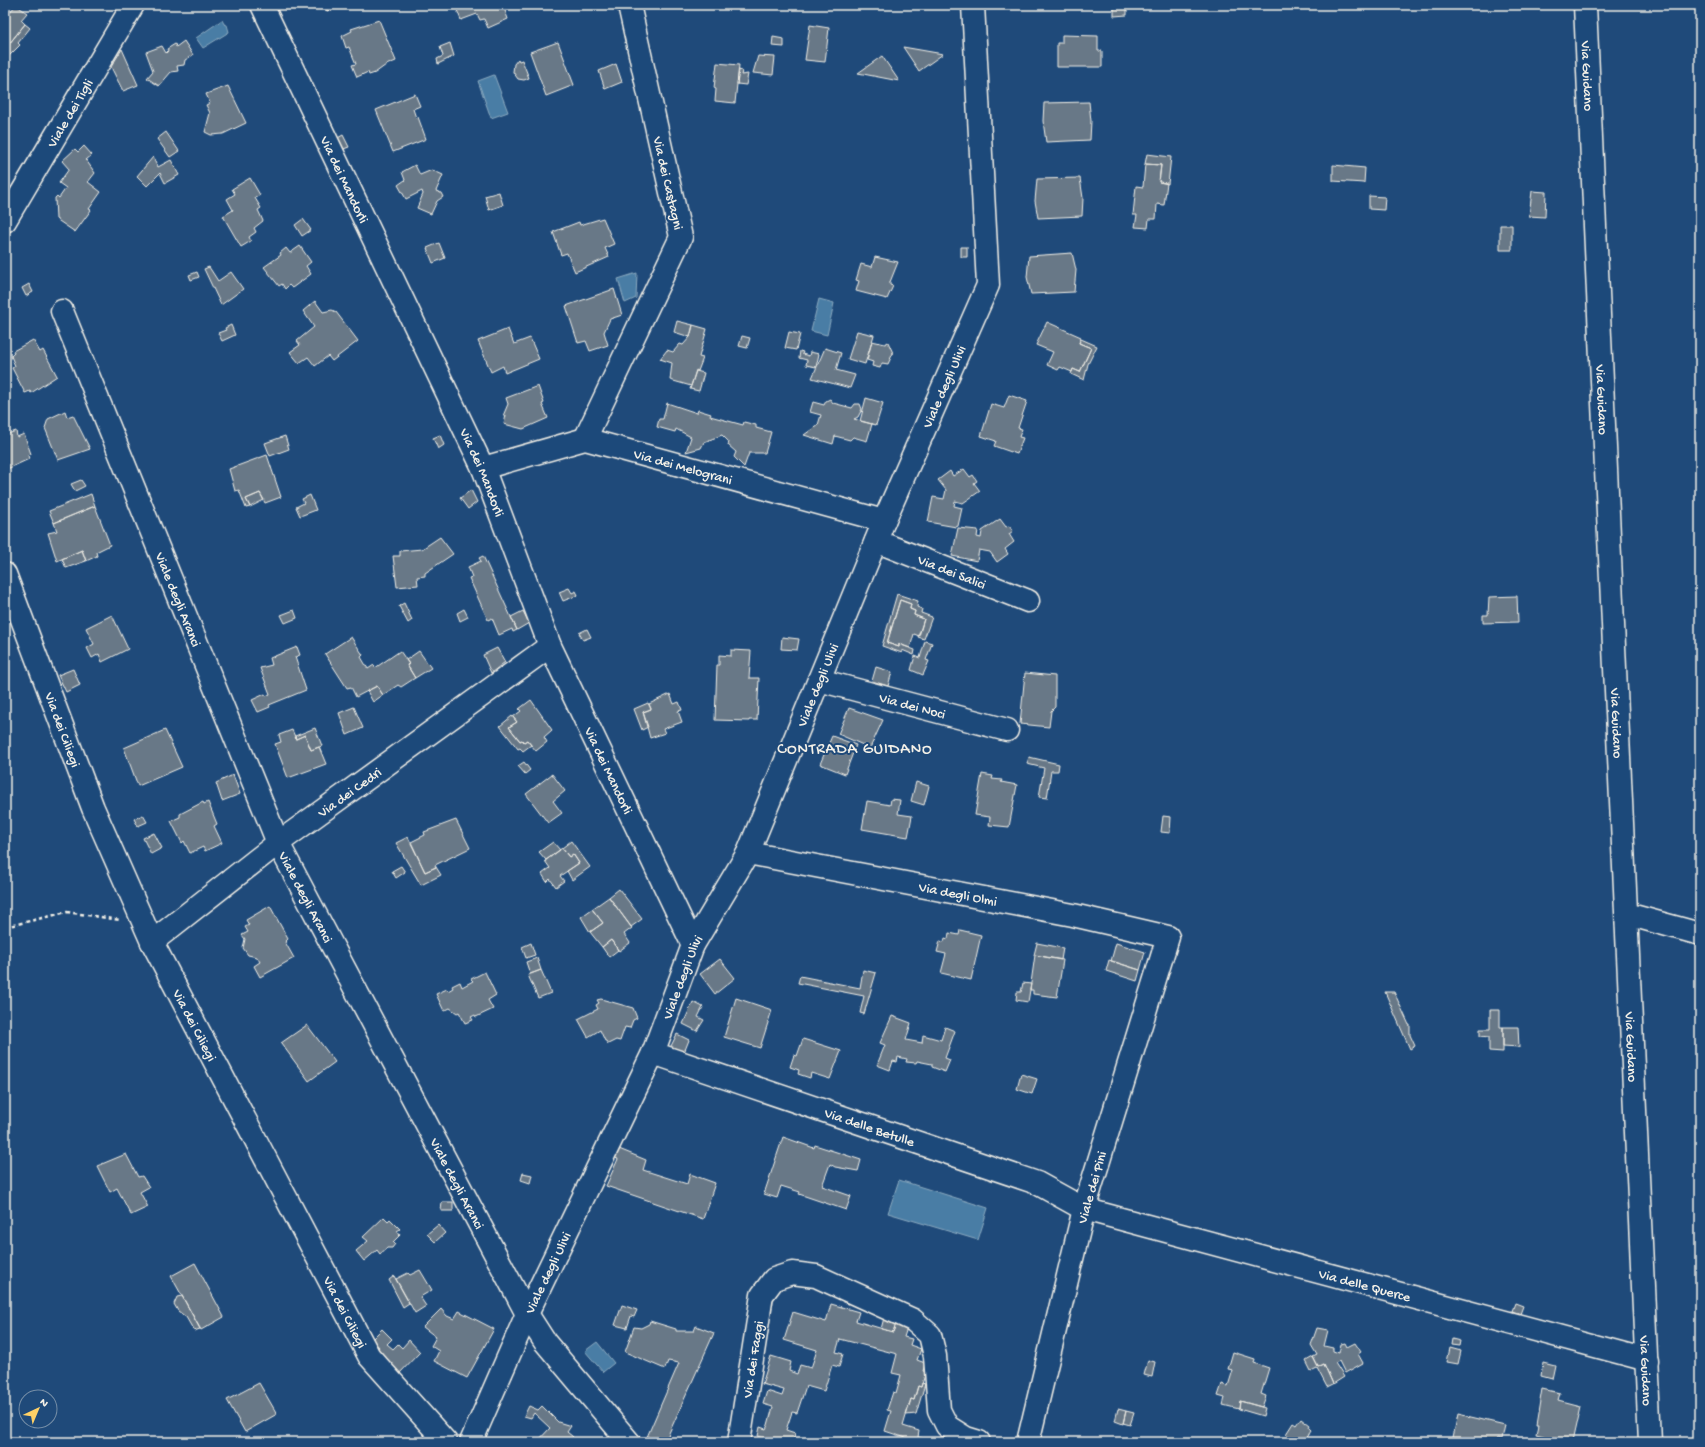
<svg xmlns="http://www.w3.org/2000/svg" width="1705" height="1447" viewBox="0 0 1705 1447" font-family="'Gochi Hand',sans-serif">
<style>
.water{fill:#487da5;stroke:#8dabc0}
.building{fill:#687887;stroke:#f4f1e8}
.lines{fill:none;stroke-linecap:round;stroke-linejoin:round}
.street-casing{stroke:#f4f1e8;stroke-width:25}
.secondary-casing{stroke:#f4f1e8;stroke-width:25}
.path{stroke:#f4f1e8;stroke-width:2.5;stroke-dasharray:4 3;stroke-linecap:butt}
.street{stroke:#1f4a7a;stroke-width:22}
.secondary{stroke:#1f4a7a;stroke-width:22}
.labels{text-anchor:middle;stroke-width:4;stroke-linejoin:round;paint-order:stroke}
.street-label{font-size:14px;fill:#f4f1e8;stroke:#1f4a7a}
.quarter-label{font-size:16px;letter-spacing:1px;fill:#f4f1e8;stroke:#1f4a7a}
</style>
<rect width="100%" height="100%" fill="#1f4a7a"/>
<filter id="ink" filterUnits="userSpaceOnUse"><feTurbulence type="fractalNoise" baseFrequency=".025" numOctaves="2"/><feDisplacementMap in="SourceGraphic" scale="8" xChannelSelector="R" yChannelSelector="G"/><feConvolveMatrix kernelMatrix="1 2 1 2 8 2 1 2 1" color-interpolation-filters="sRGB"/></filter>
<g filter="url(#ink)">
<path class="water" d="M222,20L224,24L227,25L229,32L203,48L196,38Z
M494,75L508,112L491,118L478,81Z
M637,273L636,298L625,303L618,279Z
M819,299L834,303L827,335L811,331Z
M899,1180L988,1208L978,1240L888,1213Z
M597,1342L614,1363L603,1372L585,1351Z"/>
<path class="building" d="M16,5L27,13L21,20L25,24L5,49V10L9,13Z
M325,5H342L327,11Z
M455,5H503L508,19L488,28L484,19L480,20L477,14L461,20Z
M1114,5H1127V15L1114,16Z
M379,20L396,61L386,65L375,73L369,75L368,72L357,77L352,65L356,64L349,47L346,48L342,36L352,31L351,29Z
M25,24L30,28L18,43L20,45L5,60V49Z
M810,25L829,28L825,62L805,60Z
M1062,35L1098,36V51H1102V67H1057V43H1062Z
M773,37L784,39V47L772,46Z
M184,41L193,55L185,60L184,65L177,66L178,71L171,72L159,86L147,78L153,71L146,52L162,46L166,53L168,51L167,49L175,44L176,47Z
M558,42L574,85L546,96L530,52Z
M450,43L454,56L438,64L437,59L443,56L440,47Z
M903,47L943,54L919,71Z
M122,49L138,85L123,91L111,67Z
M758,56L775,57L773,75L753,73Z
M882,56L899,81L858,73Z
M518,59L519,61L522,60L529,78L524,80L518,79L513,72L514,64Z
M717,63L739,65L735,103L715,101L716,89L714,88Z
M616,64L622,82L605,89L599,71Z
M739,70L742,71L741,75L748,74L746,85L737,84Z
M228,86L246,123L223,134L211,135L205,132L210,113L206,105L210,103L206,94Z
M415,94L420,106L413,109L416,118L418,117L426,139L393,152L376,110Z
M1089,102L1091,121L1090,140L1046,142L1043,121L1044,103Z
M166,132L179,151L170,157L157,139Z
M343,135L349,147L341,150L336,139Z
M84,146L92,155L86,160L95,173L88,182L101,192L89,209L91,210L75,232L56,219L55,198L57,196L59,198L66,188L59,183L69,169L62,161L75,149L78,152Z
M1147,154L1171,157L1168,184L1159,182L1161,165L1145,164Z
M153,157L158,167L171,160L179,175L165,183L160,173L147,186L137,176Z
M1145,164L1161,165L1159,182L1167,183L1164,205L1157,204L1156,219H1149L1148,228L1135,227L1137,215H1133L1136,186L1143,187Z
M415,165L420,175L432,170L443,175L436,191L441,193L443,197L437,201L431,214L417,208L423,194L422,191L406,199L398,185L405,180L402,172Z
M1333,165L1365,168L1364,183L1333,181Z
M250,178L260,195L255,198L261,208L258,210L263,221L254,228L256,232L249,237L251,241L241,247L223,216L233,210L227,199L235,194L232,189Z
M1080,178L1083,198L1082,216L1038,218L1035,201L1037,179Z
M1532,191L1546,192L1545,217L1529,216Z
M499,192L503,205L489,210L485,196Z
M1369,196L1385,197L1384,210L1369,209Z
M603,218L614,244L605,248L609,257L575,272L567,253L561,255L553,232L579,222L580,225Z
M303,219L311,230L302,236L295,225Z
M1500,225H1512V250H1500Z
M439,243L445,258L433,263L427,248Z
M300,246L311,262L306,266L311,274L292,288L289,285L285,289L282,284L279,286L264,267L281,255L280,253L286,248L290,253Z
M961,247H967V257H961Z
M1072,253L1076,270L1074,292L1031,294L1027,277L1029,256Z
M875,257L898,262L890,282V285L893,286L887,299L856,291L859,281L856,280L861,264L872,267Z
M209,267L218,281L231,272L243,289L221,305L204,269Z
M197,272L199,277L191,280L189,275Z
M29,284L33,292L26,296L22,288Z
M614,289L622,315L610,319L604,332L608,345L590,351L586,341L578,343L566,306Z
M315,301L323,312L332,310L336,312L358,341L332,361L328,356L315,366L308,357L299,363L290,352L300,345L297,341L314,327L303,311Z
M677,321L693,325L690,337L674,332Z
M1047,322L1081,337L1079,343L1091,348L1080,372L1073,369L1072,372L1060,367L1058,370L1047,365L1053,352L1036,345Z
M231,325L235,335L222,341L218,333L226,330L225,328Z
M693,325L707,329L699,357L703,358L698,371L696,370L691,386L670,380L672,363L660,359L667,350L673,352L680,344L683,345L690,337Z
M508,329L514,344L530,338L539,359L505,373L503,366L491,372L478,341Z
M857,331L874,335L865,364L848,359Z
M789,332L800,334L796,350L785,348Z
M742,336L750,338L747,348L739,346Z
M1081,339L1097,346L1088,364L1084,380L1071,374L1073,369L1080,372L1091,348L1079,343Z
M33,340L40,352L43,350L57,376L31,393L30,391L25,393L12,368L15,366L11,356L14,353L13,351Z
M872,341L885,344L888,342L893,353L888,364L882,363L880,368L872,366L873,362L867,360Z
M825,348L841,353L836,370L855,375L850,388L812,378Z
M800,351L803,352L802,354L809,356L810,352L819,354L816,367L806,365L807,360L799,358Z
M696,371L704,373L699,391L690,389Z
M538,386L544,403L542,404L548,418L523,429L504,424L506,415L503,416L508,404L506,398Z
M1009,395L1027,401L1018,428L1022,429L1019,437L1023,438L1017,454L994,446L996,441L981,436L991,404L1004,408Z
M866,398L883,403L876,425L860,421Z
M830,399L833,403L852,408L855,404H860L862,409L858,417L854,419L872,424L867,441L853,437L850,440L835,436L833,444L804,435L818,425L821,415L810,412L813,402L824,405L826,401Z
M667,403L697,413L698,410L711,414L710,416L743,425L744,422L756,425V428L771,432L765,453H749L744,467L734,457L736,452L728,445L729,442L722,435L704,442L701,448L686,452L691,437L676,429L675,432L657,427L659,419H663Z
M65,411L67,417L73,415L90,449L58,460L45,428L48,419Z
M16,431L17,437L24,434L31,454L28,455L29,459L5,470V435Z
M440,435L444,445L438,449L433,438Z
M285,436L289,449L270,456L265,443Z
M267,455L281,497L265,503L260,493L246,499L250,507L246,508L239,490L235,491L229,469Z
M964,469L970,477L973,475L977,481L974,483L980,491L963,503L955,501L954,506L962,508L958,526L956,527L928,522L933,497L944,499L946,490L938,480L950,471L953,476Z
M81,480L85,486L75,491L71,484Z
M471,490L477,502L468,509L460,498Z
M260,493L264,500L250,507L246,499Z
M91,494L95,506L54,523L49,511Z
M310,495L316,510L300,516L296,507L304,503L302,499Z
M95,506L110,545L96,552L97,556L86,561L82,550L57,561L48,533L57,531L54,523Z
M1000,519L1006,527L1009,526L1013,531L1009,534L1014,542L1005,549L1008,554L997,562L990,552L979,550L977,561L952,556L958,528L978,530L977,537L981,538L982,531Z
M440,537L453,554L425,573V576L417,577L418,585L397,587L393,556H400V551L422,549Z
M82,550L86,561L66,568L62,559Z
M483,556L517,630L513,632L512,629L499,635L492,618L488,620L469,578L472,577L468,567L481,561L479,558Z
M569,588L572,593L576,591L578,595L563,601L559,592Z
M897,594L918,601L917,607L922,609L921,613L932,617L924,639L918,637L924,619L914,615L915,611L910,609L911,604L900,600L887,643L899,647V644L915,650L914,655L902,650V653L882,646Z
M1517,596L1518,622L1483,623V615H1488L1489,597Z
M900,600L911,604L910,609L915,611L914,615L924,619L919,636L914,634L910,648L899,644V647L887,643Z
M404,603L412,620L408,623L399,606Z
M464,609L468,617L460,621L457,613Z
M294,610L297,618L285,623L281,615Z
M523,611L529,623L517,630L511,617Z
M112,615L128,649L102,662L99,654L92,658L87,648L94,644L86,628Z
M587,629L591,637L583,640L579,633Z
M351,637L363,655L361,657L368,669L374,665L375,668L400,651L409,664L407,665L415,678L401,687L398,685L383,695L377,686L356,697L351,687L347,688L325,654Z
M782,637L799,639L797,650L781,649Z
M925,641L932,643L926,660L929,661L923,675L911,670L915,656L920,658Z
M297,647L300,655L295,657L306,690L269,705L270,707L258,712L252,700L265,694L266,696L270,694L260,668L272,665L270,658Z
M497,648L505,662L491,673L483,655Z
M731,650L751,651L749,678H759L757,720H749V721L715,720L717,665H719V655L731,656Z
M419,651L431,668L415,678L407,665L409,664L406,660Z
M876,667L892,672L888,686L872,681Z
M73,669L80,685L66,692L58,675Z
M1025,673L1055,676V707L1051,711L1049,727L1020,724Z
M377,686L383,695L373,702L367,691Z
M670,694L674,704L679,702L682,710L678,711L682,722L663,729L665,733L650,738L643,712L651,709L649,704Z
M531,700L552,730L544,737L547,742L536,751L527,740L524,742L522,740L520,741L509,727L517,722L513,717L521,711L519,709Z
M648,703L651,709L643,712L648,727L642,730L634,709Z
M354,707L363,728L347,735L339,713Z
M849,708L883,720L870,748L838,734Z
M512,716L517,722L509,727L520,741L522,740L524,742L527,740L531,745L523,751L520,748L518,749L500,726Z
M315,728L322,746L311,750L305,735L296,739L295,736Z
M165,730L182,767L138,786L124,748Z
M292,730L296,739L305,735L311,750L319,747L326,764L288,778L275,744L281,742L279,735Z
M832,736L856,745L845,774L820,764Z
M1029,757L1059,764L1058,771H1051L1047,798L1039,797L1044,768L1027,764Z
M524,762L530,770L525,774L518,766Z
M552,774L565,791L553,801L562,813L548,823L526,794Z
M982,774L993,776L992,779L1002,780L1001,782L1017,785L1009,827L989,825L990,817L975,815Z
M233,775L240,794L222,801L216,783Z
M916,782L929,786L924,805L911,801Z
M891,799L900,800L898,814L912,816L908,837L862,829L867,801L890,805Z
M203,802L204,804L208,802L217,824L214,826L222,843L205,851L203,847L190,853L184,841L182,843L171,821L180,817V814Z
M143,815L147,822L138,826L134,819Z
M1163,816L1171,817L1170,833L1161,832Z
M456,820L470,848L435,865L436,867L425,872L411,842L425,835L424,832Z
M154,833L162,848L151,854L143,838Z
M408,837L425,872L436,867L441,875L421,885L396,843Z
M571,841L590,867L572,880L567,871L579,863L573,854L569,857L562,848Z
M553,842L560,850L546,860L539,852Z
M562,848L569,857L573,854L579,863L560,876L564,881L556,887L550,879L547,882L542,874L550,868L545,861Z
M401,866L405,872L396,878L392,871Z
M619,889L642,919L631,927L609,897Z
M609,897L632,928L624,934L630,943L619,951L611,940L602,947L590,932L603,923L592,909Z
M270,906L288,939L285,942L294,958L260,977L254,966L260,962L257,957L248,955L243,948L245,939L242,935L248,932L245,927L249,925L246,920Z
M592,909L603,923L590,932L581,917Z
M960,930L981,935L971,980L941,973L946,954L937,952L940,941L944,942L945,938L948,939L949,933L959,935Z
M611,940L618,950L609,957L602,947Z
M531,943L535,955L526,958L522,947Z
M1037,943L1063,948L1061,960L1034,955Z
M1116,943L1145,952L1140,970L1111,961Z
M1035,955L1063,960L1057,997L1033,994V990H1030Z
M537,958L541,970L530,974L526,962Z
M720,959L735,978L715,994L700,974Z
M1109,960L1140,970L1137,981L1106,971Z
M541,970L551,993L538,998L528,975Z
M863,970L876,973L864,1014L860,1013L864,996L798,983L800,976L860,988Z
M485,972L496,995L488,1000L493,1009L476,1017L475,1015L471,1017L473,1020L465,1023L459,1012L457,1013L450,1008L444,1011L436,994L447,989L448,991L453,988L452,986L460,982L462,987L473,981L471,979Z
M1023,983L1031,984L1028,1002L1016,1000L1017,992H1021Z
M1385,992H1394L1409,1025H1410V1035L1415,1046L1410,1049Z
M736,998L772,1010L760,1048L724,1037Z
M601,999L633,1008L637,1018L633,1020L630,1028L625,1027L620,1041L616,1040L608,1044L606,1041H605L600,1030L588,1037L578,1019L598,1009L596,1005L599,1003L597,1000Z
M693,1002L703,1007L698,1017L704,1020L697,1031L683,1024Z
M1490,1010H1500V1027H1503V1052L1489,1051V1037L1480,1036V1029H1490Z
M892,1016L911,1023L906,1040L922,1043L923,1035L941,1040L945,1027L955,1031L945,1058L950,1060L945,1072L932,1067V1064L917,1061L916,1063L906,1062L907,1059L898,1057L897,1062L893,1061L890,1070L877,1065L885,1045L880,1043Z
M307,1025L335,1062L309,1081L281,1043Z
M1503,1027H1518L1519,1047L1503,1046Z
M677,1034L689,1040L683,1055L670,1048Z
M803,1039L841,1051L830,1079L811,1073L810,1078L798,1074L799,1070L790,1067L794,1055L797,1056Z
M1021,1074L1037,1079L1032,1094L1017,1089Z
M783,1137L814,1148L815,1145L861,1160L858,1171L835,1167L830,1164L822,1186L851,1196L846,1210L799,1194L800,1192L781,1186L777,1198L764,1194Z
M619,1149L646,1160L643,1170L687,1184L690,1174L715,1183L703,1219L606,1186L618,1159L615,1158Z
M126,1154L138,1177L142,1176L149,1187L140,1192L148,1207L131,1215L117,1188L110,1192L97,1166Z
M523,1173L532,1175L530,1183L521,1180Z
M442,1202H453V1211H441Z
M384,1217L388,1221L390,1219L400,1229L397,1231L400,1235L393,1242L395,1244L392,1248H387L380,1254L377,1250L364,1261L356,1251L368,1241L363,1237Z
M438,1225L445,1233L435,1242L427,1234Z
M195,1263L224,1317L201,1330L171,1276Z
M420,1270L432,1290L420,1297L426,1306L415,1313L396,1279L408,1273L410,1275Z
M394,1276L409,1303L403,1307L389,1280Z
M182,1296L200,1329L194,1331L186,1317L178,1311L174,1304L177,1297Z
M1515,1303L1523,1306L1520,1314L1512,1311Z
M831,1304L859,1312L856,1321L893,1332L896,1324L907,1328L904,1337L912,1339L910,1345L921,1349L917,1360L925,1363L923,1371L926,1372L921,1387L918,1386L914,1400L911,1399L903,1426L919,1431L918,1437L934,1442H918L885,1431L891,1411L887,1410L893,1392L896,1393L901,1375L892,1373L897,1354L840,1339L836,1352L843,1354L839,1367L832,1365L824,1391L806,1386L797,1413L792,1412L786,1430L795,1433L793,1442H769L764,1440L765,1438L758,1436L760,1427L766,1429L768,1425L773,1407L763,1404L767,1391L782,1396L784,1390L762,1384L771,1356L791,1362L789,1371L797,1374L800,1365L811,1368L817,1350L784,1340L793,1312L826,1322Z
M622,1305L637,1310L634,1317L631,1316L627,1328L615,1325Z
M441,1309L447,1316L454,1319L459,1311L494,1329L467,1378L434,1361L439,1351L431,1346L436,1337L423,1327Z
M885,1314L897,1320L893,1332L881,1329Z
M650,1321L676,1329V1331H694L696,1326L714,1333L665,1442L647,1437L679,1363L668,1361L665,1369L625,1352L634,1327L641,1328L649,1324Z
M1317,1328L1328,1330L1324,1346L1333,1348V1351L1339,1353L1341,1344L1345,1343L1347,1347L1355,1343L1361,1352L1358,1354L1363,1363L1345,1373L1339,1361L1335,1363L1344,1377L1333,1384L1324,1364L1318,1367L1313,1357L1317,1355L1311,1345Z
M382,1329L392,1339L387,1344L393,1349L398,1344L402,1348L409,1340L420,1352L398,1375L375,1352L379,1347L372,1339Z
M1452,1339L1460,1341L1459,1346L1451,1345Z
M1450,1348L1461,1351L1458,1364L1447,1362Z
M1233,1352L1255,1359L1254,1363L1269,1368L1261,1394L1266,1396L1262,1407L1240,1401L1239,1409L1223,1405L1225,1398L1218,1396L1222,1384L1228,1386L1233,1370L1228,1369Z
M1313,1357L1318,1367L1324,1364L1333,1384L1327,1387L1317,1368L1311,1371L1306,1361Z
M1148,1360L1155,1362L1152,1377L1144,1375Z
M1543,1362L1555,1365L1552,1379L1541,1376Z
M259,1383L277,1414L245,1432L227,1400Z
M922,1383L925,1384L916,1414L906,1415L911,1399L914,1400L918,1386L921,1387Z
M1542,1389L1560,1393L1558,1400L1581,1406L1573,1442H1542L1544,1436L1536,1434L1538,1425H1536Z
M1240,1401L1265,1408L1263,1416L1239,1409Z
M529,1406L538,1410L542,1406L558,1422L571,1426L567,1432L573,1437L569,1442H537L550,1428L534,1413L531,1418L524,1416Z
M1118,1409L1126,1411L1123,1424L1115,1421Z
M1126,1411L1134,1413L1130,1425L1123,1423Z
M1458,1414L1505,1425L1502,1439L1497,1438L1496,1442H1452Z
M1301,1418L1310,1425L1309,1427L1312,1430L1304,1442H1287L1290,1437L1286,1434L1293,1423L1296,1425Z"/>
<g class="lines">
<g class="street-casing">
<g id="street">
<path id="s1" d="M262,5L483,468L550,646L693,945"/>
<path id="s2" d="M5,221L133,5"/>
<path id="s3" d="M62,311L278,843L527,1314L545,1342L629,1442"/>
<path d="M585,439L681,237L629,5"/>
<path id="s4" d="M483,468L585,439L884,521"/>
<path id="s5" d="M876,541L1028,601"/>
<path id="s6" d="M5,574L93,808L152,942L369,1356L446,1442"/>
<path id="s7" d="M819,680L1007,730"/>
<path id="s8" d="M748,853L1073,915L1168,937L1084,1209L1028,1442"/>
<path d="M1627,914L1700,934"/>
<path id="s9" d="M152,942L278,843L550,646"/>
<path id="s10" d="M653,1053L1037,1183L1084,1209L1647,1360"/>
<path id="s11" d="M471,1442L527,1314L653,1053L693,945L748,853L884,521L988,285L973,5"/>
<path id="s12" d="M739,1442L762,1295L774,1279L792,1273L816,1276L913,1320L930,1335L935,1356L939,1410L947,1426L966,1438L979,1442"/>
</g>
</g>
<g class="secondary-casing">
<g id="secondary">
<path id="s13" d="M1585,5L1650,1442"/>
</g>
</g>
<path class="path" d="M5,927L67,912L120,920"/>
<use href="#street" class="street"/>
<use href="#secondary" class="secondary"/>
</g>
</g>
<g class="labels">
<g class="street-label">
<text dy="5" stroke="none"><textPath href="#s13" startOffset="71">Via Guidano</textPath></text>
<text dy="5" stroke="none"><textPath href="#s2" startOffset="126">Viale dei Tigli</textPath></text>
<text dy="5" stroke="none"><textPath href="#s1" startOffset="193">Via dei Mandorli</textPath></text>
<text transform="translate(669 183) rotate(77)" y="5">Via dei Castagni</text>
<text dy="5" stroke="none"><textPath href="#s11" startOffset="1158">Viale degli Ulivi</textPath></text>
<text dy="5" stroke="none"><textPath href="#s13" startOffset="395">Via Guidano</textPath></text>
<text dy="5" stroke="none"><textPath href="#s4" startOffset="208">Via dei Melograni</textPath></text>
<text dy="5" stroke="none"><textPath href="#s1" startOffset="517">Via dei Mandorli</textPath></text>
<text dy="5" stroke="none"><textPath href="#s5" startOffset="82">Via dei Salici</textPath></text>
<text dy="5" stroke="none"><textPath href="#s3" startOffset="311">Viale degli Aranci</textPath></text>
<text dy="5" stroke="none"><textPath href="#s11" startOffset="834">Viale degli Ulivi</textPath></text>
<text dy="5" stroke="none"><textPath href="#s7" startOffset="97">Via dei Noci</textPath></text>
<text dy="5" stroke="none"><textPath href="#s13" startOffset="719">Via Guidano</textPath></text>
<text dy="5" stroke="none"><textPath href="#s6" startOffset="166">Via dei Ciliegi</textPath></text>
<text dy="5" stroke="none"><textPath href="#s1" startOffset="841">Via dei Mandorli</textPath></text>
<text dy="5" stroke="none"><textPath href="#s9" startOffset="248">Via dei Cedri</textPath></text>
<text dy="5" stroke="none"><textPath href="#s8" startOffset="214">Via degli Olmi</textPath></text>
<text dy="5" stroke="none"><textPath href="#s3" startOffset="635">Viale degli Aranci</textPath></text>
<text dy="5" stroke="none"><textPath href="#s11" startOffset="511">Viale degli Ulivi</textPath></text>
<text dy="5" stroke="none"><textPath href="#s6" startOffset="490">Via dei Ciliegi</textPath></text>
<text dy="5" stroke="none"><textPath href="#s13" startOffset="1043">Via Guidano</textPath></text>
<text dy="5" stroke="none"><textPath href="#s10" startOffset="229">Via delle Betulle</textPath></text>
<text dy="5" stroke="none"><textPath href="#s3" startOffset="959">Viale degli Aranci</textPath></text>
<text transform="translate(1091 1187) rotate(-74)" y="5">Viale dei Pini</text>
<text dy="5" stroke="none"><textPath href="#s11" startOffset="186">Viale degli Ulivi</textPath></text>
<text dy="5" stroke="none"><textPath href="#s10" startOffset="750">Via delle Querce</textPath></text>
<text dy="5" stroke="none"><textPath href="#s6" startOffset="814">Via dei Ciliegi</textPath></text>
<text dy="5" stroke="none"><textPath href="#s12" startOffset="84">Via dei Faggi</textPath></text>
<text dy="5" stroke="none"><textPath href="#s13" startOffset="1367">Via Guidano</textPath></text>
</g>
<g class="quarter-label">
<text x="855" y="753">CONTRADA GUIDANO</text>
</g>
</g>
<rect width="1705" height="1447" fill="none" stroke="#1f4a7a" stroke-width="20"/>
<rect x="10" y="10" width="1685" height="1427" fill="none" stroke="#f4f1e8" stroke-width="1.5" filter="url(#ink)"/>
<g transform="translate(38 1409) rotate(44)"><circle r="19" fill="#1f4a7a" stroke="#748da6"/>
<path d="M0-3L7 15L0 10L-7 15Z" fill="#ffd166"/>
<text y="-6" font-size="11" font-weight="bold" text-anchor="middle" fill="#f4f1e8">N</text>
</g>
</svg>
